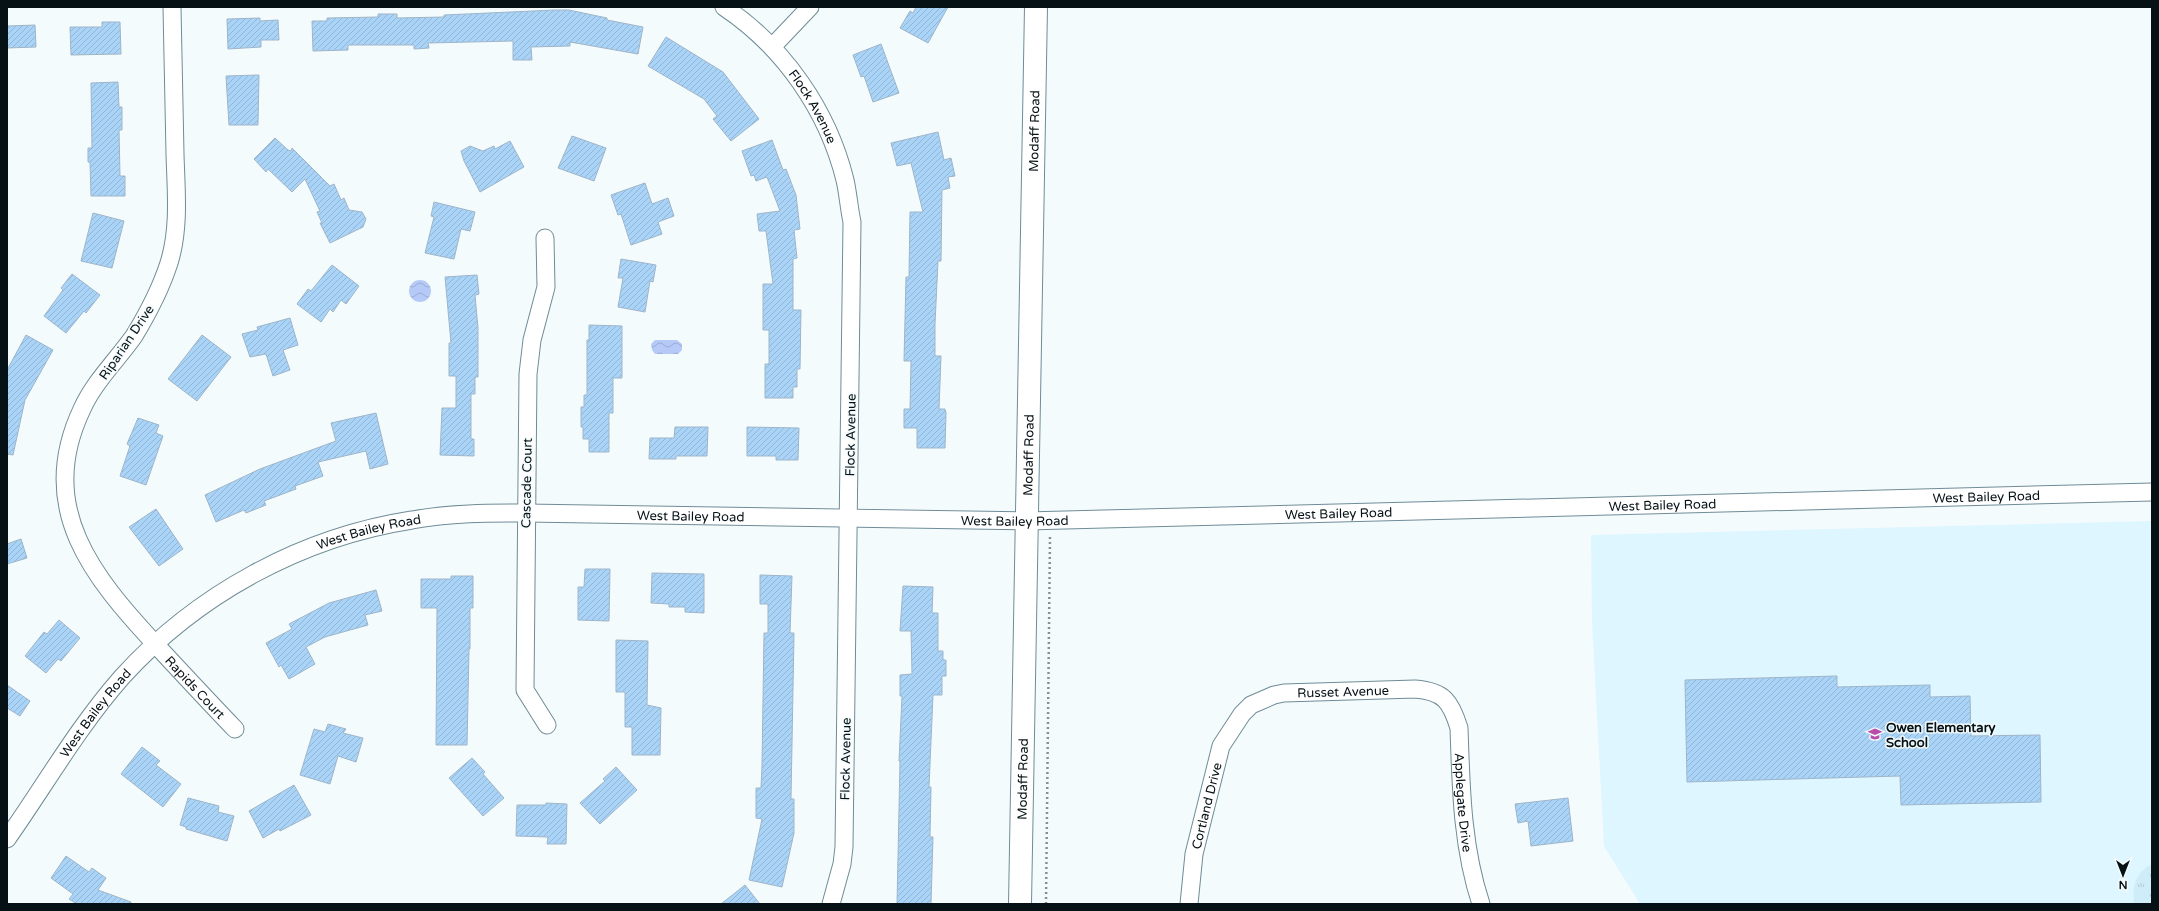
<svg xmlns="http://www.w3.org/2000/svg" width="2159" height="911" viewBox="0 0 2159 911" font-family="'Varela Round',sans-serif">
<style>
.built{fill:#ddf6ff}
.park{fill:url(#park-tufts)}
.water{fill:url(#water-waves)}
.building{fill:url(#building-hatch);stroke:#9eb5c9}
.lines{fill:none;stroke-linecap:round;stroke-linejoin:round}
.street-casing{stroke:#6e8c97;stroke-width:19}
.secondary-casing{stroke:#6e8c97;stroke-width:24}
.path{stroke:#868f92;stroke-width:2.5;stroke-dasharray:2 3;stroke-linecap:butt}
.street{stroke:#fff;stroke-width:17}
.secondary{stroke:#fff;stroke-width:22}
.labels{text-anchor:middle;stroke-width:3;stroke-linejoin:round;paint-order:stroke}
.street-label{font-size:13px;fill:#061115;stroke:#f4fbfd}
.poi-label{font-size:13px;font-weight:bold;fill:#061115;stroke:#f4fbfd;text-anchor:start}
</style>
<defs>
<pattern id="park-tufts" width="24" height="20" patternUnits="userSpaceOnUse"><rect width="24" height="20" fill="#ceedf8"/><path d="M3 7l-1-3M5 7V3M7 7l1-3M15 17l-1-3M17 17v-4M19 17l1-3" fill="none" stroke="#afcad4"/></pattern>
<pattern id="water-waves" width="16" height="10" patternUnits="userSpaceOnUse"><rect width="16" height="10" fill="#b6caf7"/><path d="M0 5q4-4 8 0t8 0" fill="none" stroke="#9bacd3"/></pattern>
<pattern id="building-hatch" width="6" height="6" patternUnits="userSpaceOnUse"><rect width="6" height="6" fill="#aad4f7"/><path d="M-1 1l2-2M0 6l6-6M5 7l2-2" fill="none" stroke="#91b5d3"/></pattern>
</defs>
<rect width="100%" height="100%" fill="#f4fbfd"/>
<path class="built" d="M2152,521V904H1640L1604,846L1592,622L1591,535Z"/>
<path class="park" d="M2152,864V904H2134C2132,886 2135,873 2152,864Z"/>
<path class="water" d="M409 291a11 11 0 1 1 22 0a11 11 0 1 1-22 0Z
M655,340H677L682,344V350L678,354H655L652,350L651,344Z"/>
<path class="building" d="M916,7H948L928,43L900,28L910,11L913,13Z
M555,10H569L607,18V20L643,27L638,54L570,42V46L531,47L532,60H513V41L428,43L429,48L414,49V45H348V50L313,51L312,21H327V18L378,17V14H397V18L444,17V15Z
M260,18V21L278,20L279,40H261V47L228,49L227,19Z
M102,22H120L121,54L71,55L70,27H102Z
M35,25L36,47L7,48V26Z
M666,37L723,72L759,119L731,141L713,119L717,116L704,99L648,66Z
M881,44L899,93L873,102L864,76L861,77L853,55Z
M259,75L258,125H229L226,76Z
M118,82L119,107H122V130H119L120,176H125V196H91L90,162H88V148H92L91,83Z
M938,132L944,160L951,158L955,176L948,177L950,188L942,190L941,261H938L935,324V356H941L939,409H945L946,413L945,448H917V428H904V409H910L911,361H904L906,277H909L910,212H923L911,163L897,166L891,143Z
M572,136L606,148L594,181L558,168Z
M275,138L288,150L291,151L292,148L330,186L334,184L341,200L344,198L349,210L362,212L366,219L363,227L330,243L320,223H322L317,212L320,211L305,179L292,192L268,169L266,172L254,159Z
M772,140L783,170L786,169L796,195L800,229L794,230L797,258L793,259V310H801L800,369H797V387H793V398H765V364H769V330H763V284H773L766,231H759L757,214L780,211L767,177L756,181L754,175L751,176L742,151Z
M510,141L524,167L480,192L464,161L461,151L470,146L483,151L494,146L495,149Z
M645,183L652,204L668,198L674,216L658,222L662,234L631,245L621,214L618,215L611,195Z
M434,202L475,212L470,231L461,229L454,259L425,253L434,217L431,216Z
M93,213L124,221L112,268L81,261Z
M621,259L656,265L653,282L650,281L645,312L618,307L623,278H618Z
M332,265L359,286L346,304L341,300L333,312L330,309L321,322L297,304L308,289L311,291Z
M72,274L100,295L86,313L84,311L66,333L44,316L63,290L61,288Z
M477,275L479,294L475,295L478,328V377H475V394H471V439H474V456L440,455L442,408H456V376H449V343H451L445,277Z
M290,318L298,345L283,350L290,370L273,376L266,354L250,357L242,334L258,330L257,327Z
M589,325L622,326V378H613V413H609V452H589V439H583V427H581V407H584V395H587V340H589Z
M26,335L53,350L25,400L13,455L7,454V370Z
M202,335L231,357L197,401L168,379Z
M376,413L388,464L370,469L366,451L318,462L323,476L295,486L296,489L264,501L266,505L246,513L244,510L216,522L205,495L260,469L336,441L331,423Z
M138,418L159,425L156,433L163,436L146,485L120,476L130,446L127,444Z
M675,427H708L707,456H676V459H649L650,438H674Z
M747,427L799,428L798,460H776V456H747Z
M156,509L183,549L159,566L129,527Z
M21,539L27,558L7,564V544Z
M585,569H610L609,621L578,620V587H584Z
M652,573L704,574V613L685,612V607H669V604L651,603Z
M760,575L792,576L790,633H794L791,799H794V833L782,887L749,880L762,819L756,818V788H761L762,766L764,633H768V604H760Z
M451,576H473V608H470V649H469L467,745H436L437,608H421V579H451Z
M903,586L933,587L932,613H938V651H943V660H946V676H942V695H933L929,787H931L930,837H933L931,904H897L900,761H899L902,696H900V675L912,674L911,631H900Z
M376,590L382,611L365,615L368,625L325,637L306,647L315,664L289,679L281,665L279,667L266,643L292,629L289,624L329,603Z
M59,620L80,638L61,661L58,659L46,673L25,656L44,632L47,634Z
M616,640L648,641L647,705L661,708L660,755H632V727H625V692H616Z
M1837,676V687L1930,685V697L1970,696L1971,736L2040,735L2041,802L1901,805L1900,776L1687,782L1685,680Z
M7,685L30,701L20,716L7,708Z
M328,724L346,729L343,733L363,738L356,762L338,756L330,784L300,775L314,729L325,732Z
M142,747L160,761L156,765L181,784L163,807L121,774Z
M472,758L485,772L483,774L504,798L483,816L449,778Z
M616,767L637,790L600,824L580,803L605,781L603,779Z
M294,785L311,815L280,831L279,829L263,838L249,811Z
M188,798L219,806L218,812L234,816L227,841L186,829V827L180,825Z
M1568,798L1573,841L1531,846L1528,821L1518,823L1515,804Z
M546,803L567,804L566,844H547L548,837L516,836L517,805H546Z
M66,856L89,872L92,868L106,878L98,890L131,902V904H77L69,899L73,894L51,878Z
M745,885L760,904H721Z"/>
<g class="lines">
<g class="street-casing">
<g id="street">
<path id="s1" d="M172,7C173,56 174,105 175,154C176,190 180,228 169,263C161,288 148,313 134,336C117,360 94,382 82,409C35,508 93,577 157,646C183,674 209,702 235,729"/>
<path id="s2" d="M724,7C784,47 828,111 845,180C848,193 849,208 852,222L844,847L842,864L831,904"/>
<path d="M772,47L810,7"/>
<path d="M545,238L546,287L532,340L528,374L525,690L547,725"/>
<path id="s3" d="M7,839C45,785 78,727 122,677C197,594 302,537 412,520C450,513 488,513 526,513L1026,521L2152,492"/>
<path id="s4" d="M1189,904L1194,854L1221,746L1242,714L1251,705L1274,695L1284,693L1415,689C1444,691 1451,702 1459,728C1461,788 1462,847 1481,904"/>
</g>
</g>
<g class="secondary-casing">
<g id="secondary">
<path id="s5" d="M1020,904L1036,7"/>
</g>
</g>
<path class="path" d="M1046,904L1050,537"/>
<use href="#street" class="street"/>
<use href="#secondary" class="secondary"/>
</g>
<defs>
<g id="school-bare" transform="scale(1.08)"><path d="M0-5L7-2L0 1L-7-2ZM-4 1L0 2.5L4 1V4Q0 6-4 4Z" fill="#b94baa" stroke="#f4fbfd" stroke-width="2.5" paint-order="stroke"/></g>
</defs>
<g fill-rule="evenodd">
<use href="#school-bare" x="1875" y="734"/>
</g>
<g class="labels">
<g class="street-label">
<text dy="5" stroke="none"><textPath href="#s2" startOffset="135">Flock Avenue</textPath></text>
<text dy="5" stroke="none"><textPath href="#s5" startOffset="773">Modaff Road</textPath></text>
<text transform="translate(126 342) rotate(-56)" y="5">Riparian Drive</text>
<text transform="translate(850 435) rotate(-89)" y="5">Flock Avenue</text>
<text dy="5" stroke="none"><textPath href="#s5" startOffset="449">Modaff Road</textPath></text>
<text transform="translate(526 483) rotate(-89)" y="5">Cascade Court</text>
<text dy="5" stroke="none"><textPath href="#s3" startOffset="2110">West Bailey Road</textPath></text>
<text dy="5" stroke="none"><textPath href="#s3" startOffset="1786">West Bailey Road</textPath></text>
<text dy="5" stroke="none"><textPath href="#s3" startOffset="1462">West Bailey Road</textPath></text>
<text dy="5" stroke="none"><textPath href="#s3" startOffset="814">West Bailey Road</textPath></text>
<text dy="5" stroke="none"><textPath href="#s3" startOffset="1138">West Bailey Road</textPath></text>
<text dy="5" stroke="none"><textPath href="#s3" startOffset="490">West Bailey Road</textPath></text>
<text dy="5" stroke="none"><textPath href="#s1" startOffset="752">Rapids Court</textPath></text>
<text dy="5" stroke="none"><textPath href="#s4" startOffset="307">Russet Avenue</textPath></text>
<text dy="5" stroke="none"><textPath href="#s3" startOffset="154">West Bailey Road</textPath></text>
<text transform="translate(845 759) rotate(-89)" y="5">Flock Avenue</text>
<text dy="5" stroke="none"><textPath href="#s5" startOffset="125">Modaff Road</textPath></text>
<text dy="5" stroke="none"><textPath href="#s4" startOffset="518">Applegate Drive</textPath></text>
<text dy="5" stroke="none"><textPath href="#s4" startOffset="100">Cortland Drive</textPath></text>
</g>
<g class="poi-label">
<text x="1886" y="732">Owen Elementary<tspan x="1886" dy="15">School</tspan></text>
</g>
</g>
<rect width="2159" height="911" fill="none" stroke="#061115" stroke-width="16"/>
<g transform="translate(2123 875) rotate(180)" stroke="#f4fbfd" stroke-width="3" paint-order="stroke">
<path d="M0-3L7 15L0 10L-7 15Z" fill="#061115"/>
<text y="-6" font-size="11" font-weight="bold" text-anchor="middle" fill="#061115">N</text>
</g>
</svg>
